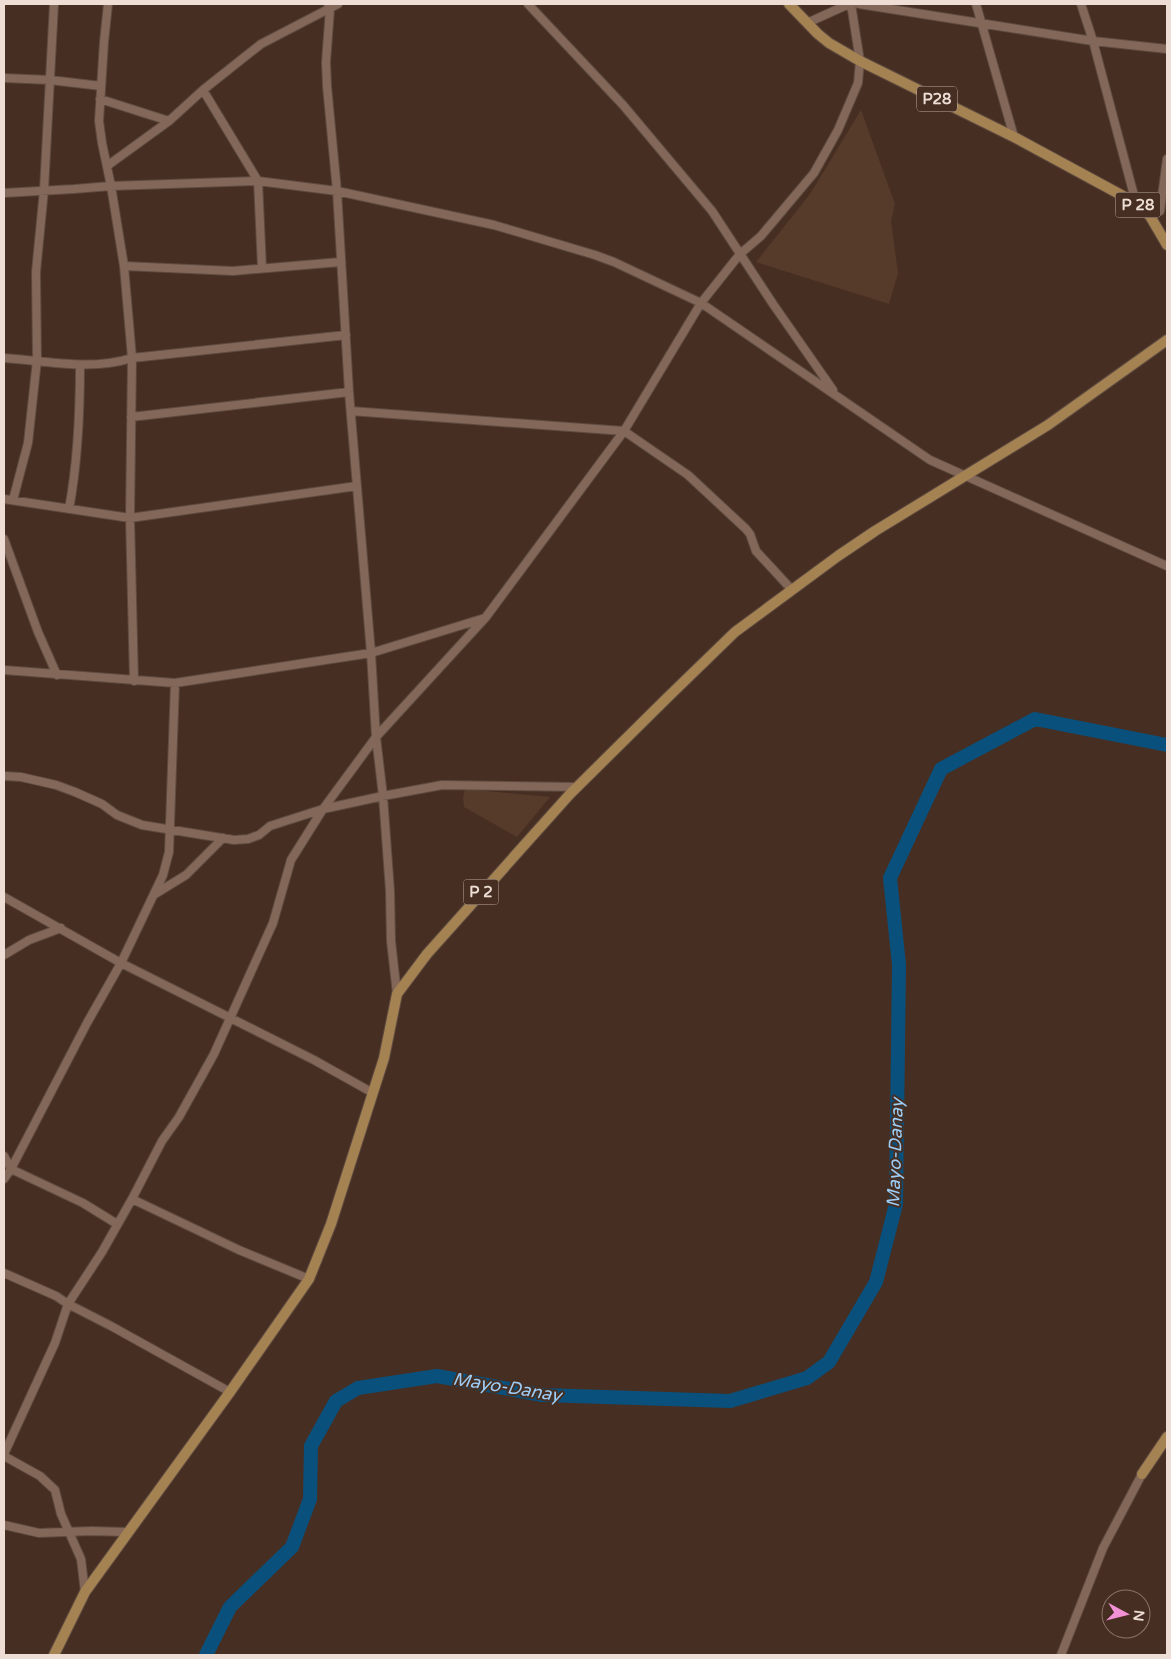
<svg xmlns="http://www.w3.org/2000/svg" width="1171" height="1659" viewBox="0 0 1171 1659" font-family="'Varela Round',sans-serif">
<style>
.built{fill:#563a2a}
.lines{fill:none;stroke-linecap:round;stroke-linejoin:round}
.river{stroke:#0a507d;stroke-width:14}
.minor-casing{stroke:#5e4a40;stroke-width:10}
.major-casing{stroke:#5e4a40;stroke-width:12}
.minor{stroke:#83685a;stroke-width:8}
.major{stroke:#a58252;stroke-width:10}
.labels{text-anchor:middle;stroke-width:4;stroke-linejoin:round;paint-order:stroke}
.shield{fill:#462f22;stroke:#bba99f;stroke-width:1}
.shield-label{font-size:15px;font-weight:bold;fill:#edddd5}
.water-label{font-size:18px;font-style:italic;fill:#9dcdf7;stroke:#462f22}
</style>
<rect width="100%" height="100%" fill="#462f22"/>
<path class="built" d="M861,110L895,204L891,221L898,273L889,304L756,262L810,194Z
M465,789L550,797L517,837L464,807L463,797Z"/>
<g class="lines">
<path class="river" d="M206,1655L230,1607L292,1547L310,1499L311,1446L336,1401L358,1388L437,1376L542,1395L730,1401L807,1378L829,1362L876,1282L896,1204L899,965L890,878L941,769L1035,719L1167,745"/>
<g class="minor-casing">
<path id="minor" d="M108,4L104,42L99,121L102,143L111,186L124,266L132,358L130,518L134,681
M328,4L330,9L326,62L327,86L337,191L349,392L371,653L376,737L383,796L390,891L391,941L397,994
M528,4L623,105L712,211L773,304L833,390
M859,4L1093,41L1167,49
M976,4L1014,137
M1081,4L1093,41L1136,203
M807,23L849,4
M4,78L50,80L101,86
M203,90L258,181L262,268
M100,99L169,121
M107,166L169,121L203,90L261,44L338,4
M4,193L74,189L111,186L258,181L337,191L494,225L595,255L614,262L701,303L930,460L1167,566
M1160,211L1167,159
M124,266L233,271L340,262
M4,358C46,361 91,371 132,358L346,335
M351,411L624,431L688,475L746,529L750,534L756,551L792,590
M131,417L349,392
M4,499L130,518L357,486
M13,500L28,443L37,360L36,272L44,190L54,4
M69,509C78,461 80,413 80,365
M4,539L38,632L57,675
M4,670L175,683L371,653L485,618
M4,776L21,777L56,785L75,792L102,804L117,815L142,825L234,840L248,839L259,835L270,826L323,809L383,796L442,785L578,787
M155,894L186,875L223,838
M4,897L121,963L314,1060L373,1093
M4,955L29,940L61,928
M4,1156L11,1169L83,1203L117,1224
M4,1179L11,1169L87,1023L121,963L163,875L169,852L175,683
M132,1199L239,1250L309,1279
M4,1273L56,1296L68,1304L111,1326L230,1392
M4,1454L55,1343L68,1304L102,1252L132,1199L162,1141L179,1117L214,1054L273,923L291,860L323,809L376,737L486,617L624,431L701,303L740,254L761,236L814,173L838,130L858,83L860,61L851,4
M4,1456L40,1476L55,1490L61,1514L81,1559L85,1592
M4,1525L39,1533L91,1531L127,1532
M1061,1655L1103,1548L1142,1474"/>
</g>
<g class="major-casing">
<path id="major" d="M789,4L818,34L829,43L860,61L1014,137L1136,203L1150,216L1167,245
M1142,1474L1167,1437
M54,1655L85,1592L230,1392L309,1279L331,1224L384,1058L397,994L427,954L570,794L667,698L735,632L838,556L875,531L1048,425L1167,340"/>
</g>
<use href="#minor" class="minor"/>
<use href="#major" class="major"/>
</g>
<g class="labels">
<g class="shield">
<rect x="917" y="86.5" width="40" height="25" rx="4"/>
<rect x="1115.5" y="192.5" width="45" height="25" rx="4"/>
<rect x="463.5" y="879.5" width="35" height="25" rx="4"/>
</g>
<g class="shield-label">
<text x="937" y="104">P28</text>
<text x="1138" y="210">P 28</text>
<text x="481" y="897">P 2</text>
</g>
<g class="water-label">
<text transform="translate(895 1153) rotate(-88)" y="6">Mayo-Danay</text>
<text transform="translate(507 1387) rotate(9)" y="6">Mayo-Danay</text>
</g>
</g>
<rect width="1171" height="1659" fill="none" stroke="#edddd5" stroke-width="10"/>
<g transform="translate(1126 1614) rotate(97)"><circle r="24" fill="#462f22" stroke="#89756a"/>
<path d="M0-4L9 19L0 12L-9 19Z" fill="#f391d6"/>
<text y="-8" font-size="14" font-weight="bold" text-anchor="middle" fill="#edddd5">N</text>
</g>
</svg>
